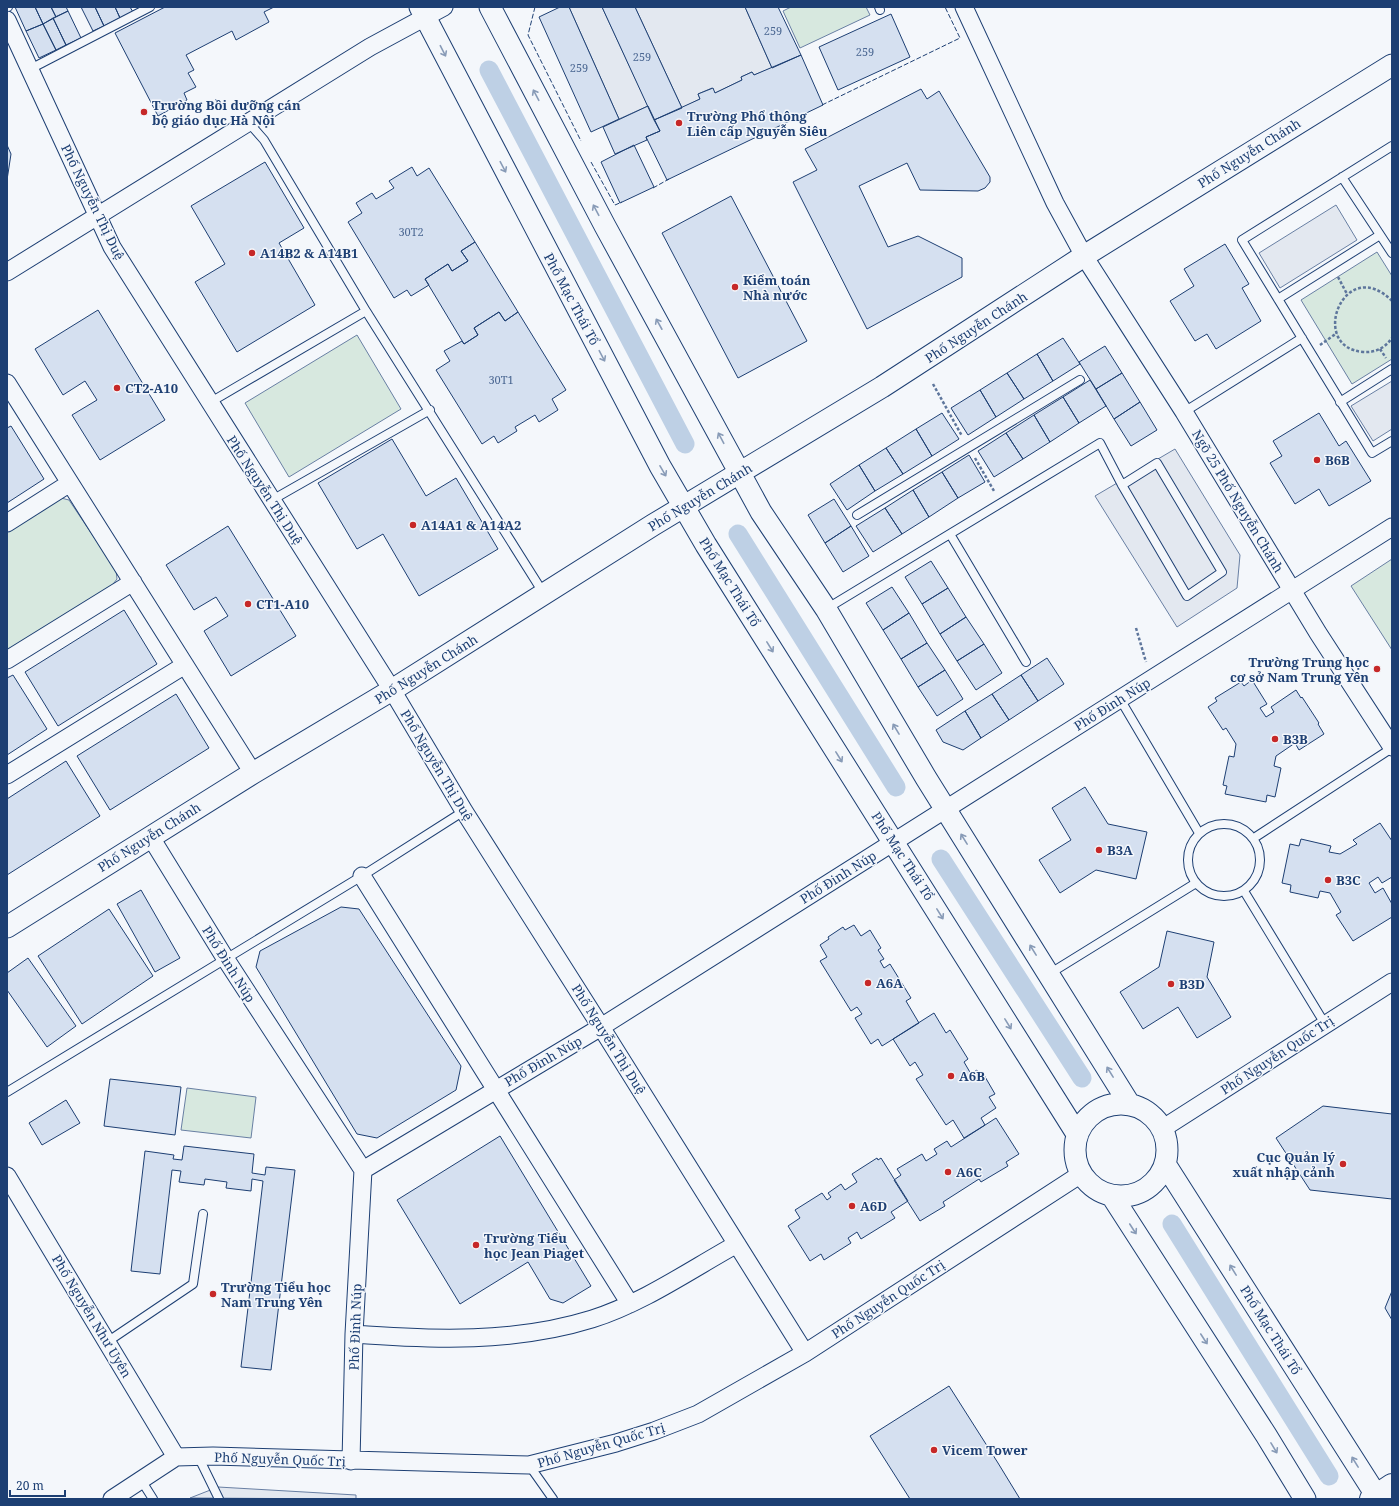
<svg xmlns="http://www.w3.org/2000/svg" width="1399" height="1506" viewBox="0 0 1399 1506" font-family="'Noto Serif',serif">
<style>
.green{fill:#d7e8df;stroke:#687fa3}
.parking{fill:#e3e8f0;stroke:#687fa3}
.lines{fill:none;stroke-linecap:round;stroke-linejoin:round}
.canal{stroke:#bed0e5;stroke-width:19}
.building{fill:#d5e0f0;stroke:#1d3f73}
.service-casing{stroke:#1d3f73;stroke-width:10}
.minor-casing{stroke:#1d3f73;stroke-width:19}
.tertiary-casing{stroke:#1d3f73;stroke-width:23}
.primary-casing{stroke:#1d3f73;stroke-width:24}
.path{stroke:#5e769c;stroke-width:2.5;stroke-dasharray:3 2;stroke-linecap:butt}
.service{stroke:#f4f7fb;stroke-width:8}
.minor{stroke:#f4f7fb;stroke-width:17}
.tertiary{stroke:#f4f7fb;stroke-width:21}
.primary{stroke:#f4f7fb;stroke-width:22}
.fence{stroke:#1d3f73;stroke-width:1;stroke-dasharray:5 2;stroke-linecap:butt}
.oneway{stroke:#889bb7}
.poi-dot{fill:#c62828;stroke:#f4f7fb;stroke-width:1.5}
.labels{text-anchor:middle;stroke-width:3;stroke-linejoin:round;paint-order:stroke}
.number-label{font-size:11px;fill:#4b6792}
.poi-label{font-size:13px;font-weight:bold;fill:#1d3f73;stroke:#f4f7fb;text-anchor:start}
.street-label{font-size:13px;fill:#1d3f73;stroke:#f4f7fb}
</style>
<rect width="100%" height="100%" fill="#f4f7fb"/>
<path class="green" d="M791,7H866L870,15L800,48L783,11Z
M1377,252L1392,276V359L1352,384L1301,300Z
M357,335L401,409L289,477L245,403Z
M61,498L69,500L116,570L117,579L110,588L7,652V530Z
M1392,559V650L1351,586Z
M187,1088L256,1097L251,1138L181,1130Z"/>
<path class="parking" d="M569,7H602L648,106L619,119Z
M635,7H745L772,68L754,75L752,72L741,77L742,80L715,93L712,88L698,94L700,99L682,108Z
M1336,205L1357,240L1280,288L1259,253Z
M1392,381V429L1373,441L1351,406Z
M1175,449L1240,555L1237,588L1177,627L1095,496Z
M218,1487L356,1495V1499L190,1498Z"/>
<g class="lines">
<path class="canal" d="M489,70L685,444
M738,534L896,787
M941,859L1082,1078
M1172,1224L1329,1476"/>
</g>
<path class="building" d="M15,7H35L43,24L26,31Z
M35,7H51L56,17L43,24Z
M51,7H66L68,11L56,17Z
M81,7H95L104,26L93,31Z
M95,7H115L120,18L104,26Z
M115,7H130L133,12L120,18Z
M165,7H274L264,12L269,22L236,40L232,31L186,55L194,70L188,73L196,87L184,93L187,100L158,116L115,33Z
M560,7H569L619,119L591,132L539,17Z
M602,7H635L682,108L654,120Z
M745,7H778L801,55L772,68Z
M68,11L81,38L66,45L53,18Z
M891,14L910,57L838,90L819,47Z
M53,18L66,45L56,50L43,24Z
M43,24L56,50L39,58L26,31Z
M801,55L823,105L667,180L646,137L660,131L654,120L700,99L698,94L713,88L715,93L742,80L741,77L752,72L754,75Z
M921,89L927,99L939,91L990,177V182L985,188L978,191L920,190L907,163L859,186L888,247L918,236L962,258V277L867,329L793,182L817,170L805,149Z
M648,106L660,131L646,137L647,140L615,154L603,127Z
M7,145L11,154L7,180Z
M634,145L654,187L620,203L601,162Z
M265,162L304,228L279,243L315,305L237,352L195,282L225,264L191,206Z
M412,167L417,176L429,168L475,242L461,251L468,261L452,271L448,264L425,279L429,285L411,296L407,290L394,298L348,222L362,213L356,203L372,193L376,199L394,188L389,181Z
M731,196L807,341L738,378L662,233Z
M475,242L518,312L505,321L499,312L474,328L478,335L464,344L425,279L448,264L452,271L468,261L461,251Z
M1225,244L1249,284L1242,288L1261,321L1216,349L1207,334L1195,341L1170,301L1194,286L1184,269Z
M98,310L165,420L100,460L72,415L97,400L85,381L63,395L35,349Z
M499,312L505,321L518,312L566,390L552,399L558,410L539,422L535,415L515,427L517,431L498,443L494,436L482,444L436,370L450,361L444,351L462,341L464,344L478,335L474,328Z
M1063,338L1080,364L1053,381L1037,354Z
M1105,346L1122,373L1096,389L1079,362Z
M1037,354L1053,381L1024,399L1007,373Z
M1007,373L1024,399L996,417L980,390Z
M1122,373L1140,402L1114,419L1096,389Z
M1090,380L1106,406L1079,423L1063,397Z
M980,390L996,417L968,435L951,408Z
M1063,397L1079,423L1050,442L1034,415Z
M1140,402L1157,430L1131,446L1114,419Z
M942,413L959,439L932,456L916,429Z
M1319,413L1339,446L1346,441L1371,481L1329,506L1319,489L1295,504L1270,463L1282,456L1273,441Z
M1034,415L1050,442L1023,459L1006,433Z
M11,426L44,479L7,503V428Z
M916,429L932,456L903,474L886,448Z
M1006,433L1023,459L994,477L978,451Z
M392,439L426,496L456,478L498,549L419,596L383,534L357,549L318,483Z
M886,448L903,474L875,491L859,465Z
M969,455L985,482L958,498L942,472Z
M859,465L875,491L847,510L830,484Z
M942,472L958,498L929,517L913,490Z
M913,490L929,517L902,534L885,508Z
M834,499L851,526L825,543L808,515Z
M885,508L902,534L873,552L856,526Z
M228,526L296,636L231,676L204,631L228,616L216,597L194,610L166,565Z
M851,526L869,556L843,572L825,543Z
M931,561L948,588L922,604L905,577Z
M892,587L909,613L883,630L866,603Z
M948,588L966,617L940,634L922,604Z
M124,610L157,664L58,726L25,672Z
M909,613L927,643L901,659L883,630Z
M966,617L984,644L957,661L940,634Z
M927,643L945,670L918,687L901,659Z
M984,644L1002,673L976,690L957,661Z
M1047,658L1064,684L1038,701L1021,675Z
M945,670L963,699L937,716L918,687Z
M13,675L47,729L7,755V678Z
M1021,675L1038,701L1009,720L992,694Z
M1252,680L1267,704L1260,708L1266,717L1274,712L1271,707L1296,690L1301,698L1302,697L1319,723L1318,724L1324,734L1299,750L1295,743L1276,756L1274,766L1281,768L1275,797L1267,795L1266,802L1225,794L1227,786L1223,785L1229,756L1234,757L1236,744L1226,728L1223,730L1208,707L1217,701L1215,698L1241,682L1244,686Z
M176,694L209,748L110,810L77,756Z
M992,694L1009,720L981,738L965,711Z
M965,711L981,738L963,750L943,742L936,730Z
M66,761L100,816L7,875V799Z
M1085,787L1108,824L1147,832L1136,879L1096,870L1060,893L1039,860L1071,840L1052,808Z
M1380,823L1392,841V877L1382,883L1378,877L1369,883L1375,893L1383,888L1392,904V917L1353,941L1336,915L1341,912L1330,893L1320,891L1318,898L1290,892L1291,885L1282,883L1290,844L1299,846L1301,839L1331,846L1329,852L1340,854L1357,844L1353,840Z
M141,890L180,958L155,972L117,904Z
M341,907L359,909L461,1066L456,1090L377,1138L357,1134L256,967L260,951Z
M109,909L153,976L82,1024L38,956Z
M854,925L861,936L870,930L881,948L878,950L884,959L880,961L884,968L890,964L911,998L906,1001L919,1023L882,1046L878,1039L871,1044L855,1018L862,1014L857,1007L851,1011L820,961L827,957L820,945L829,939L828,937L843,927L845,930Z
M1167,931L1214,942L1207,977L1231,1017L1197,1038L1178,1007L1143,1029L1120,992L1159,967Z
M28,958L76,1026L47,1047L7,990V973Z
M934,1013L946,1033L950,1030L968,1059L964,1062L971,1074L977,1070L981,1077L984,1075L995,1094L989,1097L996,1108L981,1118L985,1125L964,1138L953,1120L946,1125L916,1079L923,1075L915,1062L910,1066L893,1039Z
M110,1079L181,1087L175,1135L104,1126Z
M66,1100L80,1123L42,1145L29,1123Z
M1323,1106L1392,1114V1199L1310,1190L1276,1138Z
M996,1118L1019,1154L1006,1162L1008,1166L981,1182L979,1179L943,1202L945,1206L920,1221L894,1180L901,1175L897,1169L922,1154L926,1161L937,1154L934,1149L947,1141L951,1147Z
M500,1136L591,1286L563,1303L550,1299L528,1262L460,1304L397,1200Z
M184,1146L254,1154L252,1173L265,1175L266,1167L295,1170L271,1370L241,1367L263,1181L252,1179L251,1191L226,1188L227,1182L205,1179L204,1185L179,1182L181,1171L172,1170L160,1274L131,1271L145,1151L174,1155L173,1159L182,1160Z
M877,1158L878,1160L881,1158L908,1201L891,1212L895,1218L861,1239L857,1232L848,1238L851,1243L824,1260L821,1254L810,1261L788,1226L800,1218L795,1210L822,1193L827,1200L831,1197L828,1193L841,1184L845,1190L857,1182L852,1174Z
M1392,1291V1320L1385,1308Z
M949,1386L998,1463L1020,1499H910L870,1436Z"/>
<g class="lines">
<g class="service-casing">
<path id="service" d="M7,7H8
M879,7L880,10
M29,67L36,66L150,7
M249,123L264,140L366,311
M1392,146L1242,240L1372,453L1392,441
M1342,177L1392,253
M1278,299L1380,235
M1340,402L1392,369
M209,403L366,311L544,594
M1184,412L1302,338
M272,500L430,410
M857,515L1080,380
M950,534L1026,662
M826,609L1100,443L1122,485L1187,596L1222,572L1157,463L1122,485
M1120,699L1199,833
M1188 860a36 36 0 1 1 72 0a36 36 0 1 1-72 0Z
M1254,838L1392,748
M1244,891L1325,1024
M1049,974L1196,883
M7,1092L362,876L464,811
M107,1342L193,1284L203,1214
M198,1456L219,1499
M529,1465L553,1499
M141,1480L153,1499"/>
</g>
<g class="minor-casing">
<path id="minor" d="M964,7L1055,203L1084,256L1184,412L1318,633L1392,747
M7,20L112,247L392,690L464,811L601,1027L805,1353
M7,272L370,47L444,7
M7,383L253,773
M7,523L70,483
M7,660L133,582
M7,775L185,665
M150,836L225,958L363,1170L601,1027L1392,527
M362,876L630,1304
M1162,1129L1392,982
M7,1176L176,1457
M354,1334C433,1340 515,1343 592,1319C643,1303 690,1270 737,1244
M351,1461L354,1334L363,1170
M112,1499L176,1457L213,1456L529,1465L616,1443L654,1431L698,1414L805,1353L1081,1174"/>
</g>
<g class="tertiary-casing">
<path id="tertiary" d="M420,7L660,466L706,545L1077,1134
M490,7L605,226L761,512L826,609L926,778L1130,1105
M7,927L253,773L392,690L653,525L882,387L1084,256L1392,65
M1075 1150a46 46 0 1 1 92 0a46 46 0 1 1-92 0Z
M1165,1164L1376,1495
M1112,1196L1266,1435L1305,1499"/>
</g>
<g class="primary-casing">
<path id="primary" d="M1371,1499L1392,1485"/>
</g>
<path class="path" d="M1338,277L1347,294
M1392,301C1345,253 1307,347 1363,352C1375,353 1385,348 1392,338
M1320,345L1337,333
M1380,349L1386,358
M933,384L962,436
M975,458L994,491
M1136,628L1146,662"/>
<use href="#service" class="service"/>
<use href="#minor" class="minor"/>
<use href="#tertiary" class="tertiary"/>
<use href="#primary" class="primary"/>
<path class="fence" d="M535,7L528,35L581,141
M822,105L960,38L945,7
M591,162L615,205L622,202
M653,188L669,179"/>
</g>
<defs><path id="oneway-shaft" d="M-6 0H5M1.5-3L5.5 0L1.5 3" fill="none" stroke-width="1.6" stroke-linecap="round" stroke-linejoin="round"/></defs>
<g class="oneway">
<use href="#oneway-shaft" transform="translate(443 51) rotate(63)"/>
<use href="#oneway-shaft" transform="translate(536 95) rotate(-118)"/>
<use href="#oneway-shaft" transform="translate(503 167) rotate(62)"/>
<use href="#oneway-shaft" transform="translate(596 210) rotate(-118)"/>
<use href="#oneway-shaft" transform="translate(659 324) rotate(-119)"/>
<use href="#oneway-shaft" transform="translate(602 356) rotate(62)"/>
<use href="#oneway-shaft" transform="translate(721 438) rotate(-118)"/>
<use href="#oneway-shaft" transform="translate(663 471) rotate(60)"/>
<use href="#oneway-shaft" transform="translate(770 647) rotate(58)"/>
<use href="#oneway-shaft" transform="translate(896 729) rotate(-121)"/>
<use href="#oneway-shaft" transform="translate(839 757) rotate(58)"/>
<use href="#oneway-shaft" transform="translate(964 839) rotate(-122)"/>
<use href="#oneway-shaft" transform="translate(940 914) rotate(58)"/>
<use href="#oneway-shaft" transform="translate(1033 950) rotate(-122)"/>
<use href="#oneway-shaft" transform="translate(1008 1024) rotate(58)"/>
<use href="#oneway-shaft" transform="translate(1110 1072) rotate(-122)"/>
<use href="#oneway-shaft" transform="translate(1133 1229) rotate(57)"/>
<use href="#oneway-shaft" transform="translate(1233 1270) rotate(-122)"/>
<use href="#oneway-shaft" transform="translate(1204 1339) rotate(57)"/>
<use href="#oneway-shaft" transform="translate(1274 1448) rotate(59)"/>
<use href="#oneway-shaft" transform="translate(1355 1462) rotate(-122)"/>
</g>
<g class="poi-dot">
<circle cx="144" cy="112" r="4"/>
<circle cx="679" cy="123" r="4"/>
<circle cx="252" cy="253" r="4"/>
<circle cx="735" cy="287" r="4"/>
<circle cx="117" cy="388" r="4"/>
<circle cx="1317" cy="460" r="4"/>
<circle cx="413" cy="525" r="4"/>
<circle cx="248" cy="604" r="4"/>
<circle cx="1377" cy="669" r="4"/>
<circle cx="1275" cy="739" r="4"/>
<circle cx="1099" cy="850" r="4"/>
<circle cx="1328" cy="880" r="4"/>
<circle cx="868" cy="983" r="4"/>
<circle cx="1171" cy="984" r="4"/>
<circle cx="951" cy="1076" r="4"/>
<circle cx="1343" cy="1164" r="4"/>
<circle cx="948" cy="1172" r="4"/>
<circle cx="852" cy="1206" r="4"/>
<circle cx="476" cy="1245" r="4"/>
<circle cx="213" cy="1294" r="4"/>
<circle cx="934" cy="1450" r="4"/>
</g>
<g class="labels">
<g class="number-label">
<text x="773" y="35">259</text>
<text x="865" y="56">259</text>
<text x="642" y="61">259</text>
<text x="579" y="72">259</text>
<text x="411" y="236">30T2</text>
<text x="501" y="384">30T1</text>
</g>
<g class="poi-label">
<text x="152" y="110">Trường Bồi dưỡng cán<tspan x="152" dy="15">bộ giáo dục Hà Nội</tspan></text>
<text x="687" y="121">Trường Phổ thông<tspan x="687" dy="15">Liên cấp Nguyễn Siêu</tspan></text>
<text x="260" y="258">A14B2 &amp; A14B1</text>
<text x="743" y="285">Kiểm toán<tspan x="743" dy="15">Nhà nước</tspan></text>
<text x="125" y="393">CT2-A10</text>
<text x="1325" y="465">B6B</text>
<text x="421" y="530">A14A1 &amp; A14A2</text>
<text x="256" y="609">CT1-A10</text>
<text x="1369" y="667" text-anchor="end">Trường Trung học<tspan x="1369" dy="15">cơ sở Nam Trung Yên</tspan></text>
<text x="1283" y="744">B3B</text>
<text x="1107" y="855">B3A</text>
<text x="1336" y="885">B3C</text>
<text x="876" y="988">A6A</text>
<text x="1179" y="989">B3D</text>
<text x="959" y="1081">A6B</text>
<text x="1335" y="1162" text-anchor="end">Cục Quản lý<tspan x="1335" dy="15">xuất nhập cảnh</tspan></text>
<text x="956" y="1177">A6C</text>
<text x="860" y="1211">A6D</text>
<text x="484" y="1243">Trường Tiểu<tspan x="484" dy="15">học Jean Piaget</tspan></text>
<text x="221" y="1292">Trường Tiểu học<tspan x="221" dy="15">Nam Trung Yên</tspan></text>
<text x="942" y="1455">Vicem Tower</text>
</g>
<g class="street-label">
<text transform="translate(1249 153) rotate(-32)" y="5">Phố Nguyễn Chánh</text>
<text transform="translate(93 202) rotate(64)" y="5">Phố Nguyễn Thị Duệ</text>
<text transform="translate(572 299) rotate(62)" y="5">Phố Mạc Thái Tổ</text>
<text transform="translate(976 327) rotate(-33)" y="5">Phố Nguyễn Chánh</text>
<text transform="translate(265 490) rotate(57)" y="5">Phố Nguyễn Thị Duệ</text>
<text transform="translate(700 497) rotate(-31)" y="5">Phố Nguyễn Chánh</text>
<text transform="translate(1238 501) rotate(59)" y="5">Ngõ 25 Phố Nguyễn Chánh</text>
<text transform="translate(730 582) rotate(58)" y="5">Phố Mạc Thái Tổ</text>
<text transform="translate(426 669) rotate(-32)" y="5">Phố Nguyễn Chánh</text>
<text transform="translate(1112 704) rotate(-32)" y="5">Phố Đinh Núp</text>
<text transform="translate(437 765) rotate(59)" y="5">Phố Nguyễn Thị Duệ</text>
<text transform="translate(149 837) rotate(-32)" y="5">Phố Nguyễn Chánh</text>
<text transform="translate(903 856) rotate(57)" y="5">Phố Mạc Thái Tổ</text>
<text transform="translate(838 877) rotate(-32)" y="5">Phố Đinh Núp</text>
<text transform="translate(229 964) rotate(58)" y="5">Phố Đinh Núp</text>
<text transform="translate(609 1039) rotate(58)" y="5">Phố Nguyễn Thị Duệ</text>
<text transform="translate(1277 1055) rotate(-33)" y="5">Phố Nguyễn Quốc Trị</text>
<text transform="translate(543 1061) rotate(-30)" y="5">Phố Đinh Núp</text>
<text transform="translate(888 1299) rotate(-33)" y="5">Phố Nguyễn Quốc Trị</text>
<text transform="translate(92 1316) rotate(59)" y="5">Phố Nguyễn Như Uyên</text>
<text transform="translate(355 1327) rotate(-88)" y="5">Phố Đinh Núp</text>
<text transform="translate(1271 1330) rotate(58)" y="5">Phố Mạc Thái Tổ</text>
<text transform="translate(601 1445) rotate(-16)" y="5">Phố Nguyễn Quốc Trị</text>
<text transform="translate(280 1459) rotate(2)" y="5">Phố Nguyễn Quốc Trị</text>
</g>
</g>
<rect width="1399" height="1506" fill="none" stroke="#1d3f73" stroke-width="16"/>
<path d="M10 1490v6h55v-6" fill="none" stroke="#1d3f73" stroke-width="2"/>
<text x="16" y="1490" font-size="12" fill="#1d3f73" stroke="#f4f7fb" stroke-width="3" paint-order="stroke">20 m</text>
</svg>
